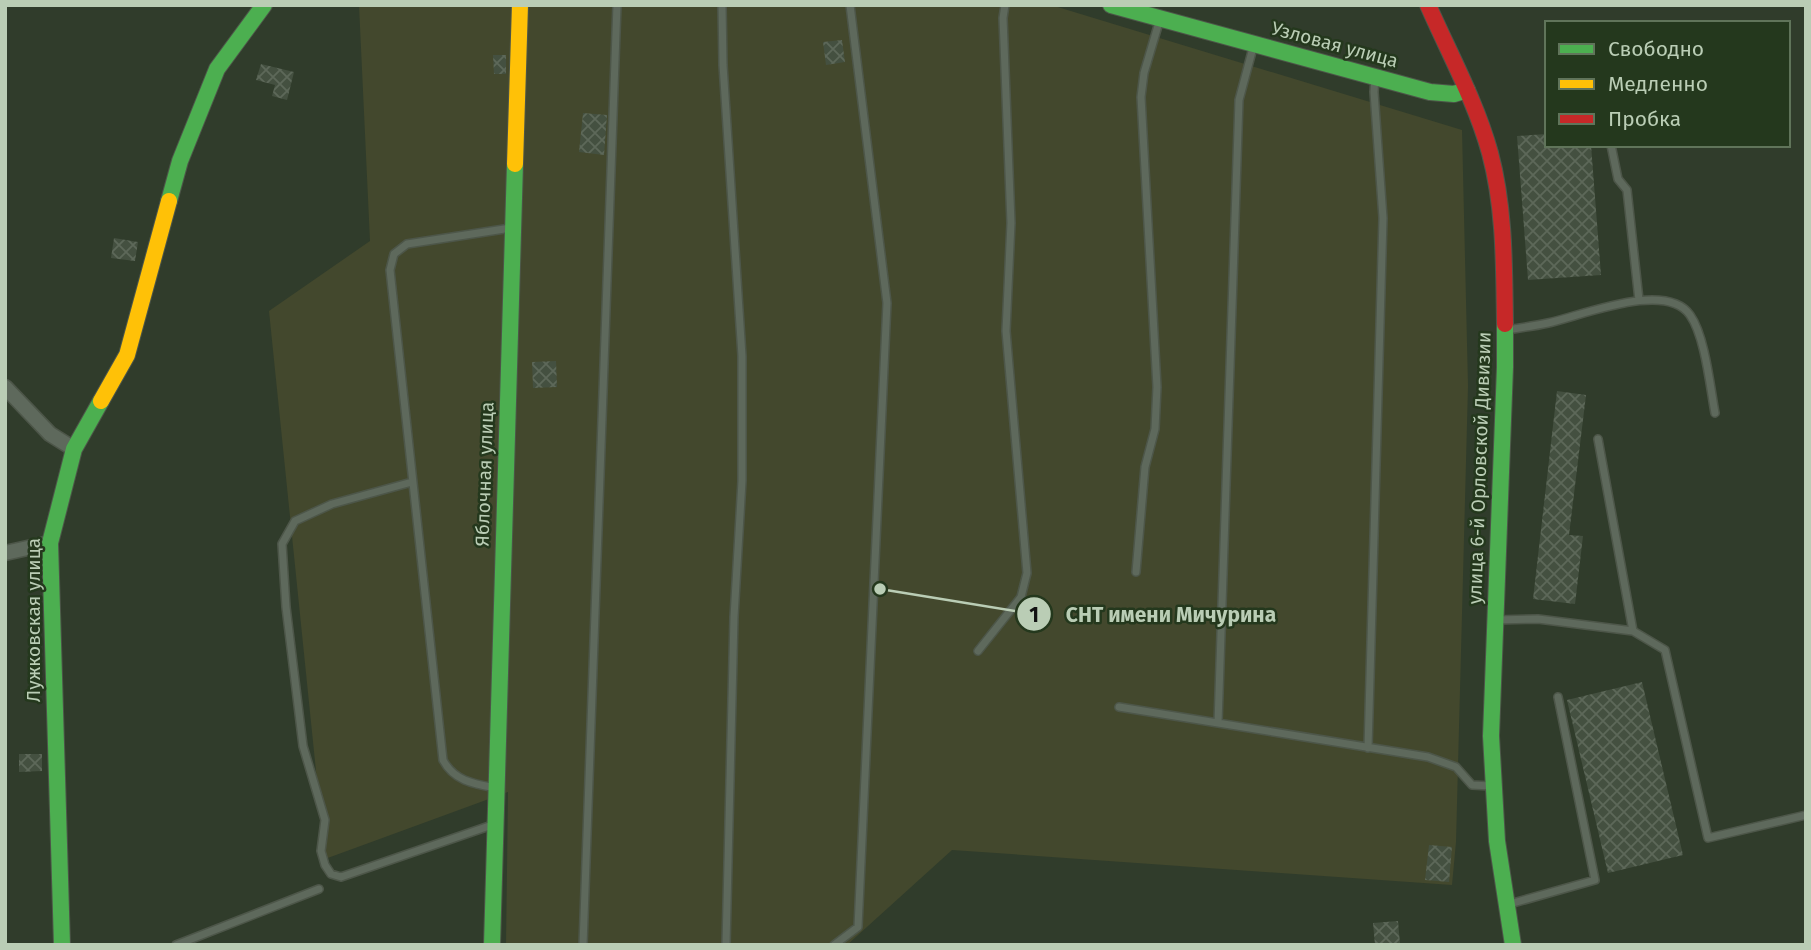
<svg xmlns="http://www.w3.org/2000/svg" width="1811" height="950" viewBox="0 0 1811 950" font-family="'Fira Sans',sans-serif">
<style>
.green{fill:#43482d}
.building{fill:url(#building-cross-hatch)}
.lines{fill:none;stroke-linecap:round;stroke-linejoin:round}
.lane-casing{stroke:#4d5649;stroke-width:10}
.street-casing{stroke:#4d5649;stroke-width:17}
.fast-casing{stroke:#4d5649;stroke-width:18}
.slow-casing{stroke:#4d5649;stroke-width:18}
.jam-casing{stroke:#4d5649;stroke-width:18}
.lane{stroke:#5e695c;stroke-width:7}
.street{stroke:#5e695c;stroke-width:14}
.fast{stroke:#4caf50;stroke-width:16}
.slow{stroke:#ffc107;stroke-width:16}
.jam{stroke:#c62828;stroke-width:16}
.labels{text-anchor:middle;stroke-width:5;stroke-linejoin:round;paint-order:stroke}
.street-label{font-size:19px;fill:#bacdb5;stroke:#24381d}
.leader{fill:none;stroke:#bacdb5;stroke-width:2.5}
.callout-dot{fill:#bacdb5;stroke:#24381d;stroke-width:2.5}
.mark-label{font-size:21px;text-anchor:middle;font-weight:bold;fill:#111}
.callout-label{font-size:21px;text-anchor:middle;font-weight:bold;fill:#bacdb5;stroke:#24381d;stroke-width:5;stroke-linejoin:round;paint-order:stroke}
</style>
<defs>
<pattern id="building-cross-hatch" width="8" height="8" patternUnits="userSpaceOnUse" patternTransform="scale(1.75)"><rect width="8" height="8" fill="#445040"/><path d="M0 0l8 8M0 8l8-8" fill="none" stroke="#5d6859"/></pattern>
</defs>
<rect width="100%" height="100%" fill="#303c2b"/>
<path class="green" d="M359,5H1051L1462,130L1468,386L1456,842L1452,885L952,850L847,945H506L508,792L325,859L269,311L370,241Z"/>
<path class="building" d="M842,40L845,62L826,65L823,42Z
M493,55H506V74H494Z
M261,64L294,72L287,100L272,96L275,85L256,80Z
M583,113L607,115L604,155L579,152Z
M1547,134V145H1591L1601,275L1528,280L1517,136Z
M114,238L138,242L135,261L111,258Z
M556,361L557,387L533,388L532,362Z
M1557,391L1586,395L1569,535L1583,536L1575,604L1533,599Z
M1642,682L1683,855L1608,873L1567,700Z
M19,754H42V771L19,772Z
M1429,845L1452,847L1449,882L1425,880Z
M1398,921L1400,943L1375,945L1373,923Z"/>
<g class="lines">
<g class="lane-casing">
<path id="lane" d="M722,5L723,65L742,356V481L734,617L726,945
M1611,145L1618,179L1627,190L1639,300
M1506,330C1520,328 1534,326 1548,323C1581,316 1666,280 1690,315C1705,336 1710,386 1715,413
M412,482L332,504L295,521L282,544L286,607L303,746L325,820L321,851L325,865L331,874L341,877L495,824
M1136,572L1145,467L1155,429L1157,387L1141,97L1144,73L1160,19
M1496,620L1538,619L1633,631L1598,439
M1633,631L1665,650L1708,838L1806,815
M978,651L1021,597L1027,573L1006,331L1011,223L1003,18L1005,5
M1119,707L1428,757L1456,767L1472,785L1491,786
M1218,723L1239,100L1254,44
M1368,748L1383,218L1374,92L1375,78
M496,788C474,784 454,781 443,760L390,270L394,254L407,244L511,228
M1506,905L1595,880L1558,697
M176,945L319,889
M583,945L617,5
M834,945L858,927L887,303L850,5"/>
</g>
<g class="street-casing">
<path id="street" d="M5,387L50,434L74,449
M5,553L50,543"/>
</g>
<g class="fast-casing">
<path id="fast" d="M1111,5L1430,92L1454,94L1467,90
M169,201L180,161L217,69L264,5
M1505,324V367L1491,736L1497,841L1513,945
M62,945L50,543L74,449L101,401
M492,945L515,164"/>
</g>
<g class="slow-casing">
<path id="slow" d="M515,164L520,5
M101,401L127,355L169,201"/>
</g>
<g class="jam-casing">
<path id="jam" d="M1428,5C1449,53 1476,102 1490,153C1505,209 1504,267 1505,324"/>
</g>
<use href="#lane" class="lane"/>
<use href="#street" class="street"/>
<use href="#fast" class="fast"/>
<use href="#slow" class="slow"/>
<use href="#jam" class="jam"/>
</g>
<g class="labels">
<g class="street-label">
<text transform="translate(1335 44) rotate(15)" y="7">Узловая улица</text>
<text transform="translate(1479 468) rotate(-88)" y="7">улица 6-й Орловской Дивизии</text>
<text transform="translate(484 474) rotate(-88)" y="7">Яблочная улица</text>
<text transform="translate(33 620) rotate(-90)" y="7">Лужковская улица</text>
</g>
</g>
<path class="leader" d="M880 589L1034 614"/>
<g class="callout-dot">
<circle cx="880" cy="589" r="7"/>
<circle cx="1034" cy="614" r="18"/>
</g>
<g class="mark-label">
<text x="1034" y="622">1</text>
</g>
<g class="callout-label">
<text x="1171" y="622">СНТ имени Мичурина</text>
</g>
<rect width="1811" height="950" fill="none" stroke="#bacdb5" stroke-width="14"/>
<rect x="1545" y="21" width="245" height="126" fill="#24381d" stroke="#60745a" stroke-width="2"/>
<rect x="1559" y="44" width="35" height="10" fill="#4caf50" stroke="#60745a" stroke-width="2"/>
<text x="1608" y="56" font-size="21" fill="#bacdb5">Свободно</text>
<rect x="1559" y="79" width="35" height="10" fill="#ffc107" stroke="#60745a" stroke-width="2"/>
<text x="1608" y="91" font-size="21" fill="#bacdb5">Медленно</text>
<rect x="1559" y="114" width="35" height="10" fill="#c62828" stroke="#60745a" stroke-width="2"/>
<text x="1608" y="126" font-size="21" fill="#bacdb5">Пробка</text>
</svg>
